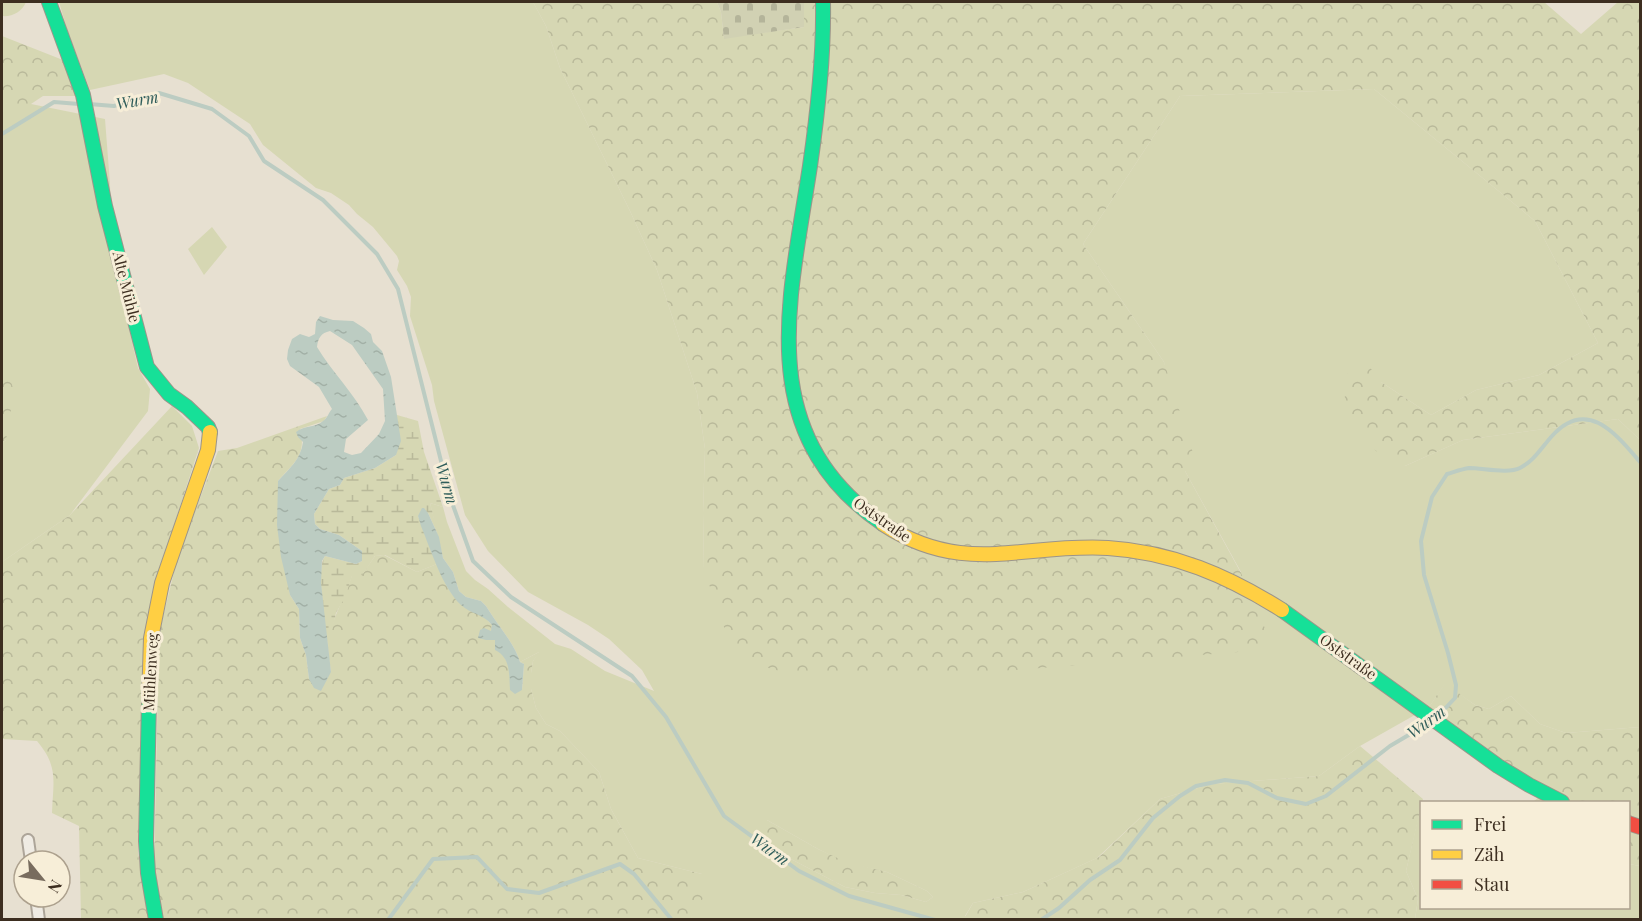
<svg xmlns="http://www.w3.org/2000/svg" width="1642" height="921" viewBox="0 0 1642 921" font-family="'Playfair Display',serif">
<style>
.green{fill:#d6d7b3;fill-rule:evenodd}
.forest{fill:url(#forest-crowns)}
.wetland{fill:url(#wetland-marsh)}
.cemetery{fill:url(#cemetery-stones)}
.water{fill:url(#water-ripples);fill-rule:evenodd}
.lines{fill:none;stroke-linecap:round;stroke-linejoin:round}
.stream{stroke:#bcccc2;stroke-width:4}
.street-casing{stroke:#ada599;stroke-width:14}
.fast-casing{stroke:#9c958a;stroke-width:16}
.slow-casing{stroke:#9c958a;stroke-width:16}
.jam-casing{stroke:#9c958a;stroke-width:16}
.street{stroke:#efebe3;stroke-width:10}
.fast{stroke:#16e098;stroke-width:14}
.slow{stroke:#ffcf43;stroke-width:14}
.jam{stroke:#f24e42;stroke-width:14}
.labels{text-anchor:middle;stroke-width:6;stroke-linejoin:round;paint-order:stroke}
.street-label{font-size:15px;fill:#3d2e20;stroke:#f7eed8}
.water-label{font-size:16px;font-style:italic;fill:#2f5d5a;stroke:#f7eed8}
</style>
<defs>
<pattern id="forest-crowns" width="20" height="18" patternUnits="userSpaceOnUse" patternTransform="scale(1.5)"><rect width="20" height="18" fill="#d6d7b3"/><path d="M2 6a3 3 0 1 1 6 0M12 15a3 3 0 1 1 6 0" fill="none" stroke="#b9b99a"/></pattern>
<pattern id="wetland-marsh" width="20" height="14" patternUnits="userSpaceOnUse" patternTransform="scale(1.5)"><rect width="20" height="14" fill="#d6d7b3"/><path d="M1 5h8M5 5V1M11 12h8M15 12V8" fill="none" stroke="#b9b99a"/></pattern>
<pattern id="cemetery-stones" width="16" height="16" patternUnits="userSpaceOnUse" patternTransform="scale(1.5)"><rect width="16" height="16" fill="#d1d1b3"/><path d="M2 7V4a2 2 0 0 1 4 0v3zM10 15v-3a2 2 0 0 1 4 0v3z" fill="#b4b49a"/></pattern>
<pattern id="water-ripples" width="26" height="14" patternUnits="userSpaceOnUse" patternTransform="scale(1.5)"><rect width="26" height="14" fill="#bcccc2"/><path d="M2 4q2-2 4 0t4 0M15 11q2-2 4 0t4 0" fill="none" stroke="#a2b0a6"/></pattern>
</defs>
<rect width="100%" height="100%" fill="#e7e0d1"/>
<path class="green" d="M2,2H26C22,12 12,17 2,16Z
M59,2H533L546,26L560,68L630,211L657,270L697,393L705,449L703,513L704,570L1241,572L1185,471L1164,362L1083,244L1180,96L1374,89L1535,221L1598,343L1539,375L1476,390L1431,415L1381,382L1405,466L1463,440L1618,419L1640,440V727L1566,733L1540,724L1511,696L1489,709L1475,705L1445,684L1429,707L1360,746L1319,776L1212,784L1160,799L1097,858L1023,892L973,903L965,916L972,919H691L702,874L638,858L611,809L599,772L560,731L546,724L536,708L531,689V673L533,661L539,652L520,662C515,644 496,623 486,606L481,601L466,597L459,591L453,572L443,558L430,503L443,507L447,522L466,571L475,580L488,589L508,607L555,644L571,649L605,671L654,691L642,670L609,639L588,625L528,592L488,551L465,515L434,401L432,385L410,316L411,297L407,286L397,270L399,261L397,256L373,227L357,214L349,205L331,193L316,188L263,145L250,124L188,83L164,74L90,90L67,29ZM767,820L818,849L846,863L887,872L927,891L933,897L926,902L901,895L875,893L845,887L785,856L761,840Z
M5,103L31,104L105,119L110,184L112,256L138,368L150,389L148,411L70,515L2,562V443L6,440V365H2V117Z
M212,227L227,247L204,275L188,249Z
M1421,805L1422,908H1628L1629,864L1640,866V919H1415L1418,899L1406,871Z"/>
<path class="forest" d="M533,2H717L721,12L724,38L804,27V2H1544L1581,34L1618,2H1640V440L1618,419L1463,440L1405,466L1376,451L1344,413L1346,375L1365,361L1381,382L1431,415L1476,390L1539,375L1598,343L1535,221L1374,89L1180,96L1083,244L1164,362L1193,453L1185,471L1241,573L1274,649L941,676L805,678L757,665L730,644L704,570L703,513L705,449L697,393L657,270L630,211L560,68L546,26Z
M2,27L3,28L2,36L63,60L80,96H43L31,104H17L15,107L6,103L2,117Z
M2,365H6L14,391L6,440L2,443Z
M172,406L192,426L199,448L163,559L141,762L138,853L148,919H81L79,826L52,813C53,782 59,767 37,741L2,739V562L70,515Z
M327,416L324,421L300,429C307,455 294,463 278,481L290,595L299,609L300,638L306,655L309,679L331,672C330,664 328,655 328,648C329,622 345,599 352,575L361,576L375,556L384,555L417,572L437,564C442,573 446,587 453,595C463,608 482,612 492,625L491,632L488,631L486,640H495C498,650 507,658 509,668C511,675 510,683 510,690H522L524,664L520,662L541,651L533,661L531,673V689L536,708L546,724L560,731L599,772L611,809L638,858L702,874C713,892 698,904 691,919L163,920L154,871L159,633L178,556L218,451L237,448Z
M1445,683L1475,705L1489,709L1511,696L1540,724L1566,733L1640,727V866L1629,864L1628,802H1524L1534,801L1544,793L1429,707Z
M1360,746L1423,799L1406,871L1418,899L1415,919L972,920L965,917L973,903L1023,892L1099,857L1160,799L1212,784L1319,776Z
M755,818L767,820L818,849L846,862L887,872L927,891L933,897L926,902L901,895L875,893L845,887L785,856L761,840L750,828Z"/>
<path class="wetland" d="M397,415L418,421L424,452L443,507L430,503L439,537L428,513L418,516L437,564L417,572L385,555L375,556L361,577L352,576L345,597L336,613L328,648C326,628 315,571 325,556L356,564L362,561V551L339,535L320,529L315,524L314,514L329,489L340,485L344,478L375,468L396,455Z"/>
<path class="cemetery" d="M717,2H804V27L724,39L721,12Z"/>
<path class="water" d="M320,316L333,320L353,321L364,328L371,334L373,342L382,351L391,377L401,441L396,455L375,468L344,478L340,485L329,489L314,514L315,524L320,529L339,535L362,551V561L356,564L325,556L322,561L321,583L331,672L321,691L314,688L309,679L306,655L300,638L299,609L290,595L281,557L277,525L278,481C289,469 301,459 303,442L298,437L296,432C305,425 315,428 323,421C327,419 329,412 332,409L319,387L290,366L287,359L288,350L292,339L300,334L309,337L315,334L316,322ZM330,331L352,345L383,389L385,421L379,434L361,453L352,455L344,452L346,439L368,420C354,393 332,372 317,347C318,338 321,333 330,331Z
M422,508H424L428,513L439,537L443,558L453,572L459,591L466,597L481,601L486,606C496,623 515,644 520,662L524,664L522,690L515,694L510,690C509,674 511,658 495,650V640H486L478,638L480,630L484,628L491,631L492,625C483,614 471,614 461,605C442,587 431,550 421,526L418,516Z"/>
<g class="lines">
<path class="stream" d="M89,104L114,106L159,93L212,109L249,136L264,161L323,200L377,254L398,289L450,497L473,561L511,597L632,676L666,717L724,816L799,871L849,896L935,920
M2,134L54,102L79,104
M1438,716L1455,698L1456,685L1448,653L1424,575L1421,541L1432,497L1447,474C1454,472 1462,469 1469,468C1483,468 1508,474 1520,468C1534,461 1542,447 1552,436C1587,397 1616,434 1640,462
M388,920L433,859L477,857L507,889L539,893L620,864L634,874L672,920
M1041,920L1059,908L1090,880L1120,860L1153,818L1180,796L1196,786L1225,780L1248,783L1277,798L1306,804L1326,796L1390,746L1429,723"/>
<g class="street-casing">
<path id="street" d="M28,840L31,861
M36,897L39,920"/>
</g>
<g class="fast-casing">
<path id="fast" d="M49,2L83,95L105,206L147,367L169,394L187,407L208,427L210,432
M823,2C824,57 818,111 810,166C790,299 751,433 883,524
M1282,610L1498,766L1529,785L1562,802
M149,701L146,841L148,873L156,920"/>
</g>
<g class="slow-casing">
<path id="slow" d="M883,524C964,577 1022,543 1108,548C1173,552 1228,576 1282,610
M149,701L151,638L162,583L208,450L210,432"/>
</g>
<g class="jam-casing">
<path id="jam" d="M1628,823L1640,827"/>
</g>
<use href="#street" class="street"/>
<use href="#fast" class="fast"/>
<use href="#slow" class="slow"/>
<use href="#jam" class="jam"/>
</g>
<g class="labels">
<g class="street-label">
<text transform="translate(126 287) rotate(76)" y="5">Alte Mühle</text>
<text transform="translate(882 520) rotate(35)" y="5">Oststraße</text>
<text transform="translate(1348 657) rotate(36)" y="5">Oststraße</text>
<text transform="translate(151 672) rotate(-87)" y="5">Mühlenweg</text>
</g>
<g class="water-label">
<text transform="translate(137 100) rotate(-10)" y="6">Wurm</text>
<text transform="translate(447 483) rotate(74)" y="6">Wurm</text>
<text transform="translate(1426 722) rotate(-36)" y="6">Wurm</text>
<text transform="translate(770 849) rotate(36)" y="6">Wurm</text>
</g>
</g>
<rect width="1642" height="921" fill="none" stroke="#3d2e20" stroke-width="6"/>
<rect x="1420" y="801" width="210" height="108" fill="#f7eed8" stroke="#ada18e" stroke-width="1.5"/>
<rect x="1432" y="820" width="30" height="9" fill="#16e098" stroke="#ada18e" stroke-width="1.5"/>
<text x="1474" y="831" font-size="18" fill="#3d2e20">Frei</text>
<rect x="1432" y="850" width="30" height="9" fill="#ffcf43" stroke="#ada18e" stroke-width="1.5"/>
<text x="1474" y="861" font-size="18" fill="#3d2e20">Zäh</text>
<rect x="1432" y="880" width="30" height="9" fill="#f24e42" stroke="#ada18e" stroke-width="1.5"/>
<text x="1474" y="891" font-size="18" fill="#3d2e20">Stau</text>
<g transform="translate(42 879) rotate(120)"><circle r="28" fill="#f7eed8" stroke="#ada18e" stroke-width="1.5"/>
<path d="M0-4.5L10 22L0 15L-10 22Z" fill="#786c5e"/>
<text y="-9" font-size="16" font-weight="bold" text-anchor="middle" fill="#3d2e20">N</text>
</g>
</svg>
